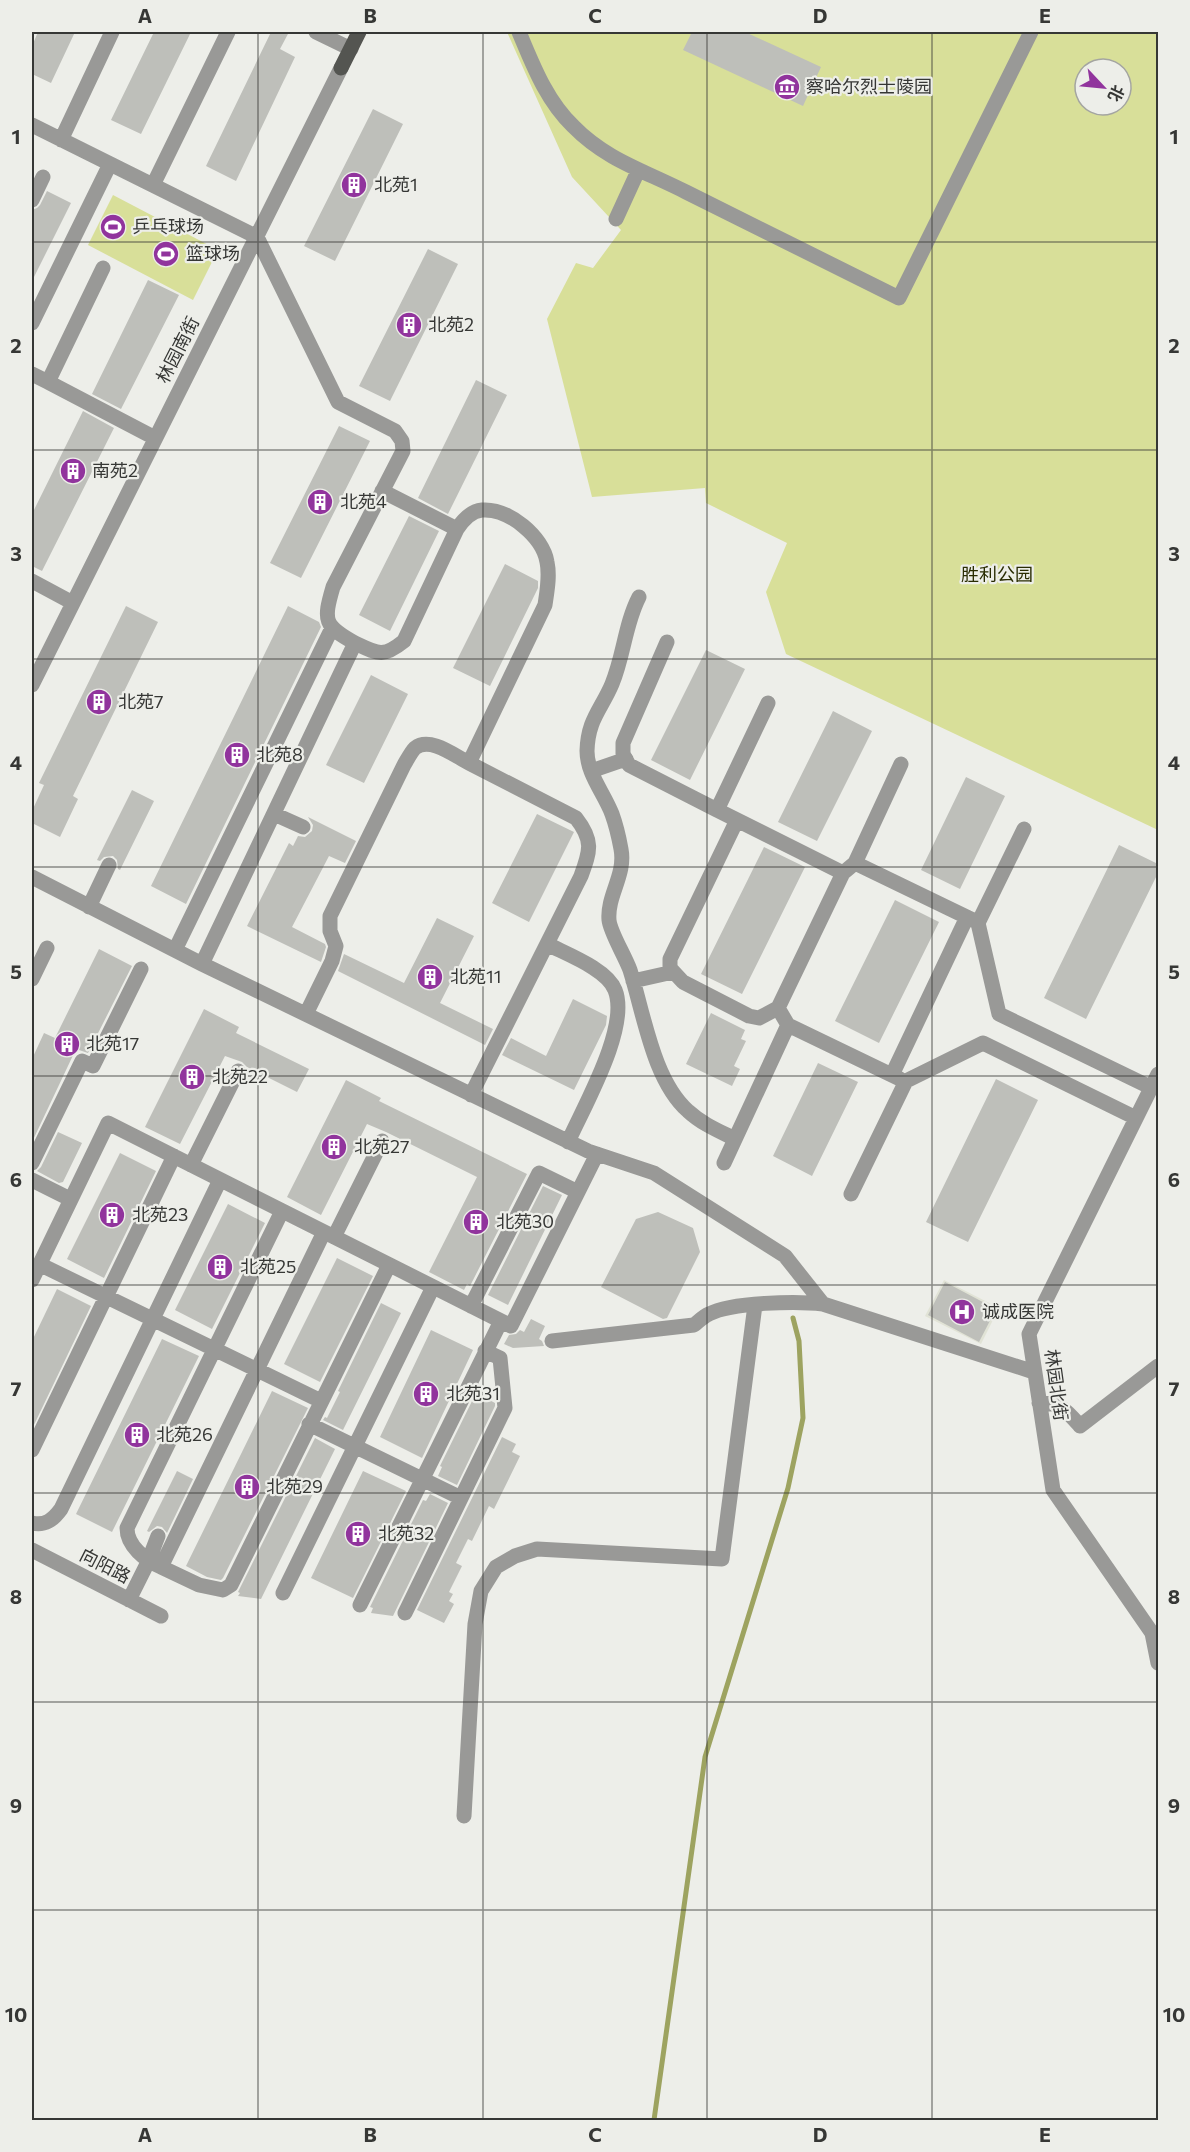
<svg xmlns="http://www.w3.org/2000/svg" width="1190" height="2152" viewBox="0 0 1190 2152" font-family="Commissioner,'Noto Sans SC',sans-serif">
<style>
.built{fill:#e1e3d6}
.green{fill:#d8df99;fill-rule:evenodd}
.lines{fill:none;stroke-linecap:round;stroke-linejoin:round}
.stream{stroke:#9da360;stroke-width:5}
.building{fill:#bebfba}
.minor{stroke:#999997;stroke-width:15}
.major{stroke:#545551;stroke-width:15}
.grid{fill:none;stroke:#363735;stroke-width:1.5;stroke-opacity:0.55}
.labels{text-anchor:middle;stroke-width:4.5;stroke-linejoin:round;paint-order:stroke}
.poi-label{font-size:18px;fill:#363735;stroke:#edeee9;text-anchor:start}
.street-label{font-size:18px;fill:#363735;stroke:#edeee9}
.park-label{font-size:18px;fill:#292c02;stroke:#edeee9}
.neatline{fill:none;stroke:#363735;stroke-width:2}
.grid-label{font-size:20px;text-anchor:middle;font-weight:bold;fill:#363735}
</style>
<rect width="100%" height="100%" fill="#edeee9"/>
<path class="built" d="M944,1280L999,1308L981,1344L925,1316Z"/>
<path class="green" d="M507,32H1158V830L786,654L766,592L787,543L706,503L705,488L592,497L547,319L576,263L593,268L621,230L572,177ZM1085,69H1121V105H1085Z
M113,195L218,250L193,300L88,245Z"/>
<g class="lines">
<path class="stream" d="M654,2120L705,1757L788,1488L803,1418L799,1341L793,1318"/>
</g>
<path class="building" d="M38,32H75L51,83L32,74V46Z
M154,32H191L141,134L111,120Z
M271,32H289L280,49L295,57L236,181L206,166Z
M692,32H745L821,67L803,106L683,50Z
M373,109L403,124L335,261L304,246Z
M47,191L71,203L32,281V210L37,208L40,205Z
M428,249L458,264L390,401L359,386Z
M148,280L179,295L121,409L92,394Z
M476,380L507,395L448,514L418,498Z
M83,411L114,428L42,571L32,566V514Z
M339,426L370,441L301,578L270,563Z
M409,516L439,531L390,631L359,615Z
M505,564L538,581V588L490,686L453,668Z
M126,606L158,622L73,796L78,799L60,837L32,823V811L44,785L39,783Z
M288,606L319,622L321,627L186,904L151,886Z
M706,650L745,669L690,780L651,760Z
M371,675L408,694L364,783L326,765Z
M833,711L872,731L817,841L778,822Z
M966,777L1005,796L960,889L921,870Z
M132,790L154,801L120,870L118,869L117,860L113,856L104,857L100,861L97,860Z
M537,814L574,832L529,922L492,903Z
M308,817L356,841L345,863L329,856L292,927L325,944L326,947L321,962L247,926L289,843L293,846L298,836L305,837L312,831L313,825Z
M1119,845L1158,864V873L1086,1019L1044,998Z
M764,847L805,867L742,994L701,974Z
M895,900L939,922L879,1043L835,1021Z
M437,918L474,936L440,1003L493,1029L485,1045L338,971L344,954L404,983Z
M99,949L132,966L88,1053L76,1049L32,1142V1059L44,1033L55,1038Z
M573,999L607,1016L606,1025L574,1090L502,1055L511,1038L546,1056Z
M204,1009L239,1027L236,1033L309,1069L297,1092L247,1067L242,1062L225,1056L180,1144L145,1127Z
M711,1013L745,1030L741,1039L746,1041L734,1066L740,1069L732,1086L686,1064Z
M818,1063L858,1082L812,1176L773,1156Z
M996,1079L1038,1100L968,1242L926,1222Z
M346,1080L381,1098L379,1101L527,1174L470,1286L467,1284L464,1290L429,1272L477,1177L386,1132L367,1124L321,1215L287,1197Z
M58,1132L82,1143L63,1182L59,1183L37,1171L41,1167Z
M120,1153L156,1171L104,1278L67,1259Z
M543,1186L562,1195L508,1305L488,1295Z
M228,1204L265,1223L212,1329L175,1310Z
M658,1212L693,1228L700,1252L667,1318L663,1319L601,1287L636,1219Z
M337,1258L373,1276L320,1382L284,1364Z
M945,1282L996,1309L979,1342L928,1315Z
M57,1289L91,1306L32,1429V1341Z
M381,1303L401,1313L343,1430L323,1420L325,1417L327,1418L340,1392L338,1391Z
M531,1319L545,1326L539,1339L542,1341L544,1346L513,1348L504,1344L509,1335L516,1334L520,1330L524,1332Z
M431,1330L473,1350L422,1458L380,1437Z
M162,1339L199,1356L112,1532L76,1514Z
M272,1391L308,1408L223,1578L221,1580L207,1577L186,1566Z
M476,1393L495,1403V1406L457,1485L438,1476L442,1467L440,1466Z
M502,1437L516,1444L512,1452L520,1456L494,1509L489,1506L472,1541L468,1539L456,1563L462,1566L449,1592L453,1594L449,1601L454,1604L444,1623L417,1610Z
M315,1438L335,1449L261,1599L238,1596L240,1593L238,1592Z
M177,1471L193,1479L167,1533L162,1527L157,1526L149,1532L147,1531Z
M363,1471L406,1491L353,1598L311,1578Z
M430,1494L448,1503L393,1616L371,1613L373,1608L370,1607L423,1500L426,1501Z"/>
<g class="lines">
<path class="minor" d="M316,32L351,49
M519,32C533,65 546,100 573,126C606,160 645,171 686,192C757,227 828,263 899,298L1031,32
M32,125L257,237L338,402L395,431L402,441L403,451L333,587C323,621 324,626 355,643L202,964
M61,140L112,32
M153,185L228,32
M32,200L43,177
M616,219L638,171
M103,268L48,382L155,438
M32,323L110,164
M32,374L48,382
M382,491L457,529
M32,581L73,603
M639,597C625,624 624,655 612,684C601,710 588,719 587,751C587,774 604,793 612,814C616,825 619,838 621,849C626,875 607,895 609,920C610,932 625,956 630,970C644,1014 653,1080 688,1111C702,1124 719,1131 735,1139
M667,642L623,743V754L629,765L717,810
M355,643C378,654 383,658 404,641L457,529C463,520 471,511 482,510C509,508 543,537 547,562C550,576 547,591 545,605L469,763L576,818C594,841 590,851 581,876L471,1095
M32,685L341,68
M768,703L717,810L843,873
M591,771L626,759
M274,814L303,827
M737,820L670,959V968L683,982L749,1016L759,1018L778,1008
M1024,829L978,923L999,1014L1152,1088
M855,863L975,921
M32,877L202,964L588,1151L654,1173L785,1256L823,1304L1034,1372
M89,907L109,865
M547,944C566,954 607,969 615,990C630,1027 584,1106 568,1142
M175,950L332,628
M32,979L47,948
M633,981L673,972
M306,1014L332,961L336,946L330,931V916L404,765C407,760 411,752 415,748C430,736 455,756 469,763
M788,1025L900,1079
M1158,1074L1029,1334L1053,1490L1152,1633L1158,1663
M892,1075L967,917
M32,1163L82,1061L93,1066L141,969
M724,1163L788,1025L778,1008L843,873L855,863L901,764
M191,1165L238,1071
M32,1180L70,1199
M851,1194L906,1081L983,1043L1136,1118
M282,1211L127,1528C127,1546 145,1560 161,1567L324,1232
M334,1237L382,1141
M39,1264L321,1401
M32,1280L108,1123L511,1326L597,1154
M471,1306L539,1173L578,1192
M552,1341L694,1325C699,1321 704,1316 709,1314C731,1302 798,1301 823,1304
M1039,1403C1060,1402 1067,1411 1080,1426L1158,1366
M309,1424L461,1498
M32,1450L174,1156
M32,1523C45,1526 53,1520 61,1509L220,1180
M32,1550L161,1616
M161,1567L199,1585L223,1590L231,1585L389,1265
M283,1593L433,1287
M129,1600L148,1562L158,1536
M360,1605L501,1321
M405,1613L505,1408L500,1358L485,1351
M464,1816L475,1624L481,1591L496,1567L515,1556L537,1549L722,1559L755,1305"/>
<path class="major" d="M341,68L359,32"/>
</g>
<path class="grid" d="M258,32V2120M483,32V2120M707,32V2120M932,32V2120M32,242H1158M32,450H1158M32,659H1158M32,867H1158M32,1076H1158M32,1285H1158M32,1493H1158M32,1702H1158M32,1910H1158"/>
<defs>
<g id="museum-disc" transform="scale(1.35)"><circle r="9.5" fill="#91349d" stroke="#edeee9"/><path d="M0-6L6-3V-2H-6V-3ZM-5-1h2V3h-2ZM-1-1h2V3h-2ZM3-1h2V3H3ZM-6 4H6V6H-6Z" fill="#fff"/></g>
<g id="building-disc" transform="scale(1.35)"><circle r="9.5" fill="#91349d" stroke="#edeee9"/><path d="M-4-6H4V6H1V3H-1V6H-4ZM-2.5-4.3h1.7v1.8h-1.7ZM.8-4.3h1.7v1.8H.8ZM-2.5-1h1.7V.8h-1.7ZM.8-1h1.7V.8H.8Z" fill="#fff"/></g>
<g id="stadium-disc" transform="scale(1.35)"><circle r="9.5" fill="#91349d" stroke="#edeee9"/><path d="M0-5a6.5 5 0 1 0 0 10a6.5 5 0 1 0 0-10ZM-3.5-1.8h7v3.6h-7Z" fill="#fff"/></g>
<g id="hospital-disc" transform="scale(1.35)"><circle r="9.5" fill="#91349d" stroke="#edeee9"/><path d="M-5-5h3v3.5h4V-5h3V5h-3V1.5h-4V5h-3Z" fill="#fff"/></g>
</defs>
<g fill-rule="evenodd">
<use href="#museum-disc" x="787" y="87"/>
<use href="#building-disc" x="354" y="185"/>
<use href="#stadium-disc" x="113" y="227"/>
<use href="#stadium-disc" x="166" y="254"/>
<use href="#building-disc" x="409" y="325"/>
<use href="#building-disc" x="73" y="471"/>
<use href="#building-disc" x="320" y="502"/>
<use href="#building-disc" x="99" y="702"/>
<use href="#building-disc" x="237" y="755"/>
<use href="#building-disc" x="430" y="977"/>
<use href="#building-disc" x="67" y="1044"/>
<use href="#building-disc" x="192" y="1077"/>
<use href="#building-disc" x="334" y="1147"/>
<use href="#building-disc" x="112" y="1215"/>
<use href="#building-disc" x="476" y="1222"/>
<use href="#building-disc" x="220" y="1267"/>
<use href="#hospital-disc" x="962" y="1312"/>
<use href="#building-disc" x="426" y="1394"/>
<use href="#building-disc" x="137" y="1435"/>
<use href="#building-disc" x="247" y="1487"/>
<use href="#building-disc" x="358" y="1534"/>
</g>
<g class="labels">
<g class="poi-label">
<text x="806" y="93">察哈尔烈士陵园</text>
<text x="374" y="191">北苑1</text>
<text x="132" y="233">乒乓球场</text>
<text x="186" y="260">篮球场</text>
<text x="428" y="331">北苑2</text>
<text x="92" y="477">南苑2</text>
<text x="340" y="508">北苑4</text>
<text x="118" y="708">北苑7</text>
<text x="256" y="761">北苑8</text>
<text x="450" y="983">北苑11</text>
<text x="86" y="1050">北苑17</text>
<text x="212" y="1083">北苑22</text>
<text x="354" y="1153">北苑27</text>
<text x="132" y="1221">北苑23</text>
<text x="496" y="1228">北苑30</text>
<text x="240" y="1273">北苑25</text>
<text x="982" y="1318">诚成医院</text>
<text x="446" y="1400">北苑31</text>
<text x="156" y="1441">北苑26</text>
<text x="266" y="1493">北苑29</text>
<text x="378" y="1540">北苑32</text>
</g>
<g class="street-label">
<text transform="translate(178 350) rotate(-63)" y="6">林园南街</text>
<text transform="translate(1056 1385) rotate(82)" y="6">林园北街</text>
<text transform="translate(105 1566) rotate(27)" y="6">向阳路</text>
</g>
<g class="park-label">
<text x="997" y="581">胜利公园</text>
</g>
</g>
<rect width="1190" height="2152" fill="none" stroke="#edeee9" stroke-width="66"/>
<g transform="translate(1103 87) rotate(116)"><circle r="28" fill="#edeee9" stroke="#a4a5a1" stroke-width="1.5"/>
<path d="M0-4.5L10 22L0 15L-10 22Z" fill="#91349d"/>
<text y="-9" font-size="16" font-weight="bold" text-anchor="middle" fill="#363735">北</text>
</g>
<rect x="33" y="33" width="1124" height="2086" class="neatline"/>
<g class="grid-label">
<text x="145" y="23">A</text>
<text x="370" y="23">B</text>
<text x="595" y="23">C</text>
<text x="820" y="23">D</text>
<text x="1045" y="23">E</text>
<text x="16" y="144">1</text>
<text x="1174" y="144">1</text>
<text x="16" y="353">2</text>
<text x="1174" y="353">2</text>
<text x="16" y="561">3</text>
<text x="1174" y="561">3</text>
<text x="16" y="770">4</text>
<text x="1174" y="770">4</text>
<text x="16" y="979">5</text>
<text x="1174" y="979">5</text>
<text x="16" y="1187">6</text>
<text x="1174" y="1187">6</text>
<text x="16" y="1396">7</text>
<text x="1174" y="1396">7</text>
<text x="16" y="1604">8</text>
<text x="1174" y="1604">8</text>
<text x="16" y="1813">9</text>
<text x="1174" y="1813">9</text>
<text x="16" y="2022">10</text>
<text x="1174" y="2022">10</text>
<text x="145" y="2142">A</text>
<text x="370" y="2142">B</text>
<text x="595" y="2142">C</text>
<text x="820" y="2142">D</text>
<text x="1045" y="2142">E</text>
</g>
</svg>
